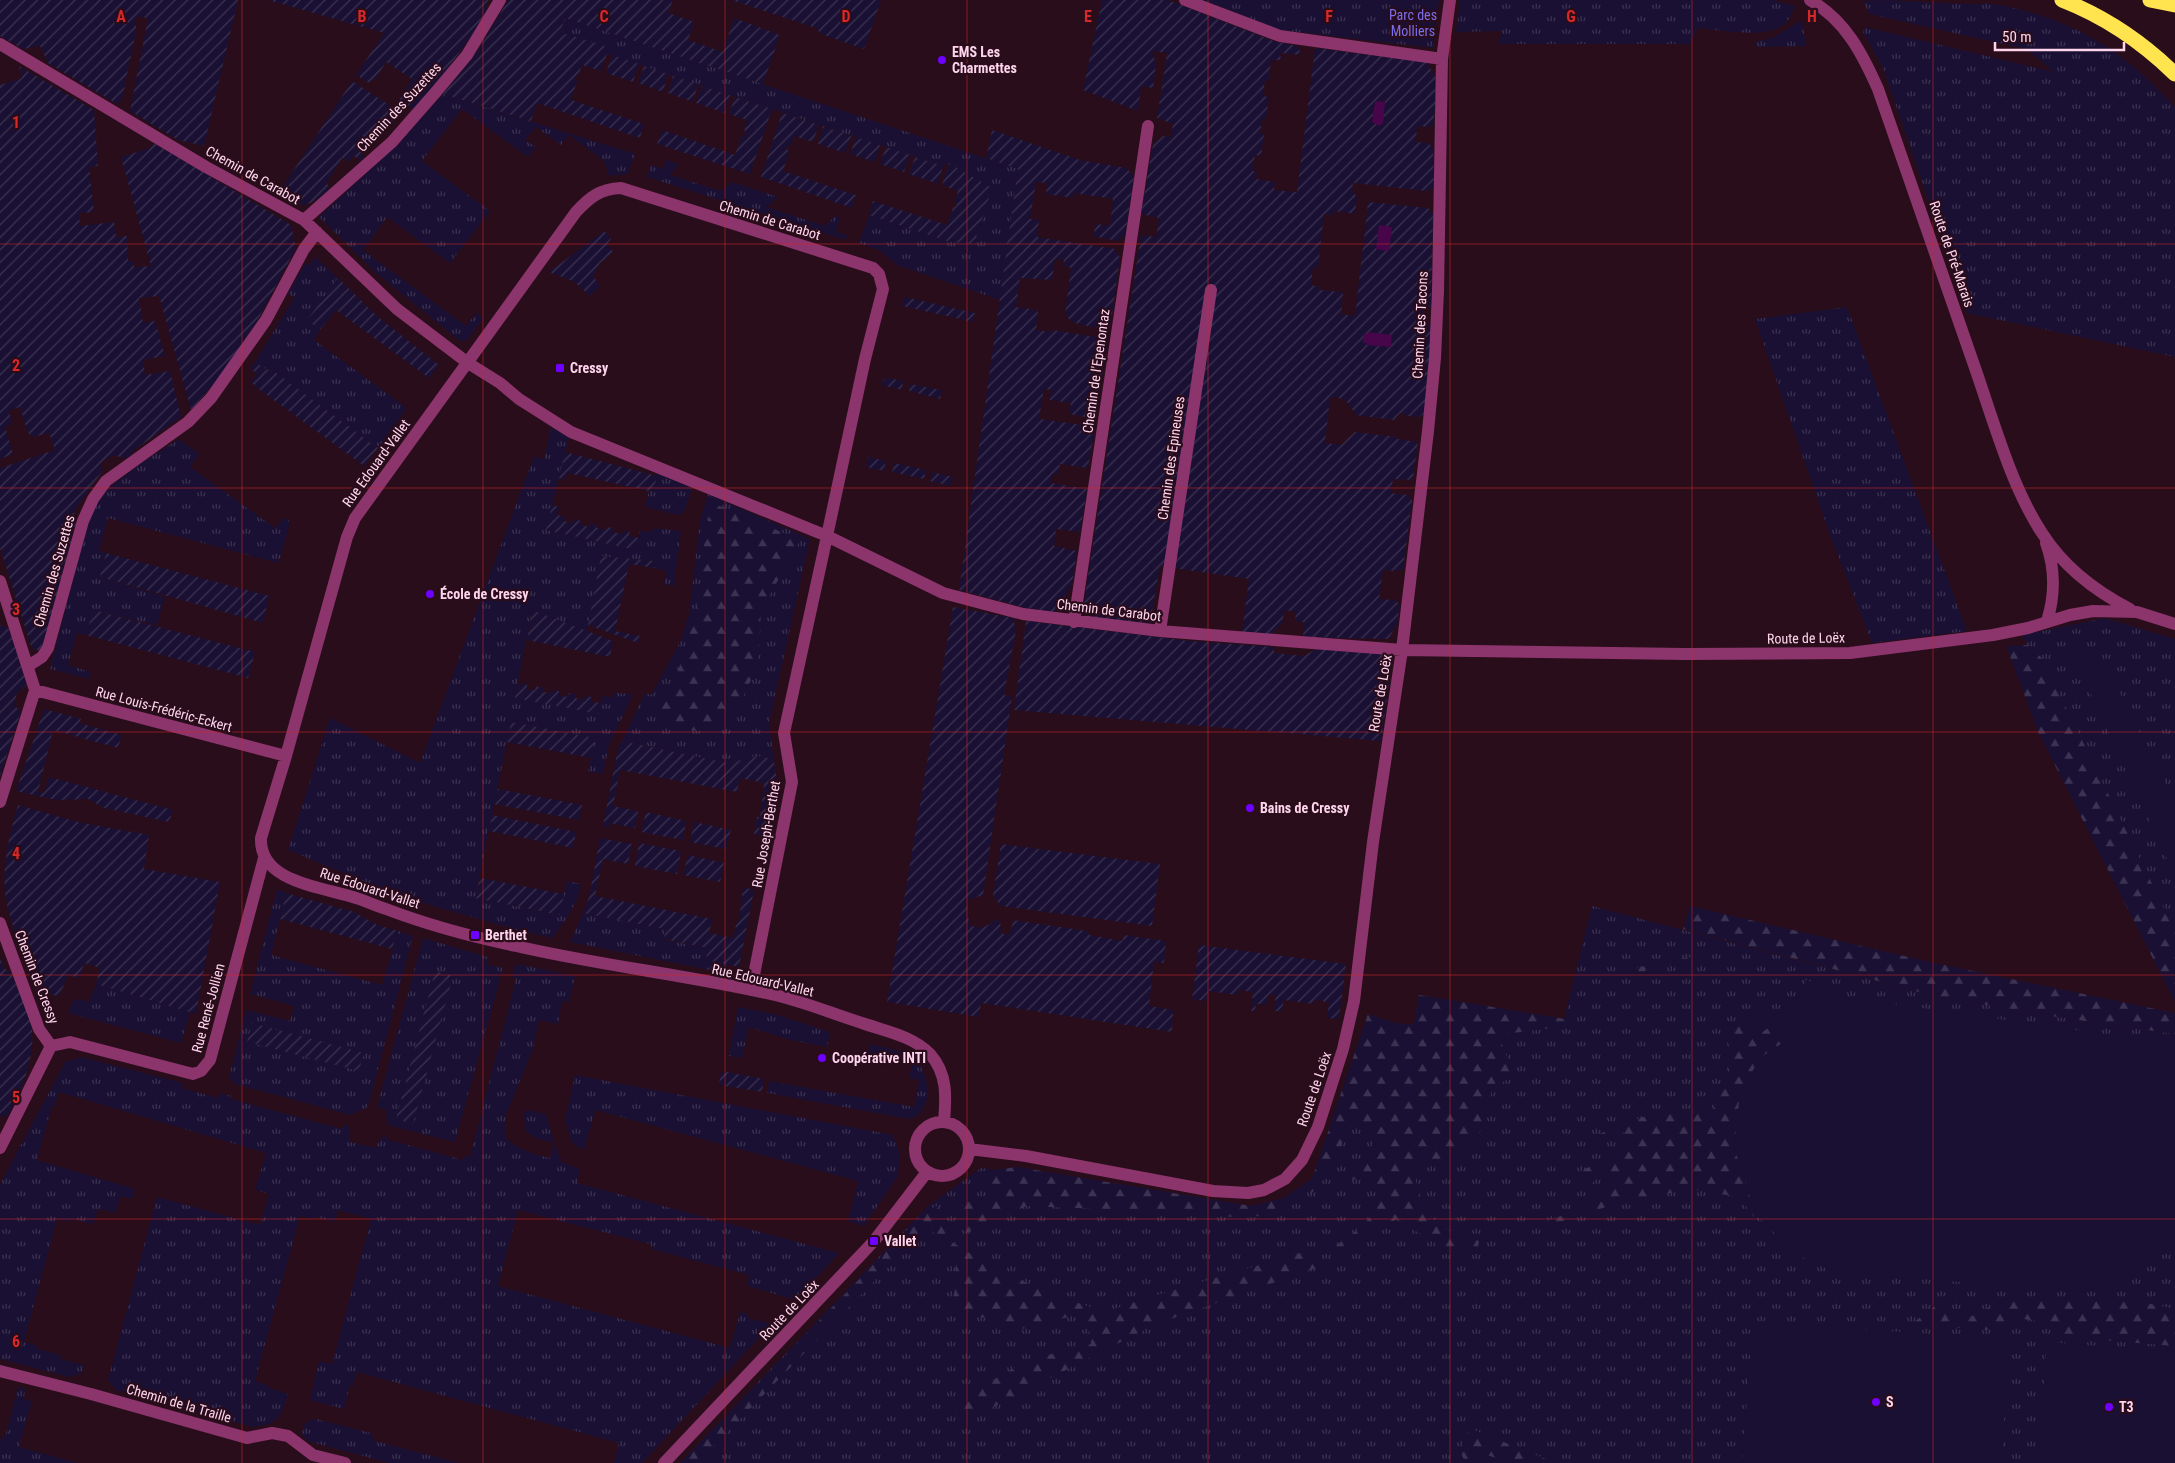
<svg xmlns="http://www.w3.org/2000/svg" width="2175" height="1463" viewBox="0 0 2175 1463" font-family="'Roboto Condensed',sans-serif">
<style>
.grass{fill:url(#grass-tufts)}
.forest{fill:url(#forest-firs)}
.garden{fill:url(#garden-furrows)}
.pitch{fill:#1a1033}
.water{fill:#47054a}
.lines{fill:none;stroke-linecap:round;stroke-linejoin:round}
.minor{stroke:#8c346c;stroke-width:12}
.highway{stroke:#ffe450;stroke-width:15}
.grid{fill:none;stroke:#d62828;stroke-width:1;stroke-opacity:0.55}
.poi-dot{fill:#6e01ff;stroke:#290d1b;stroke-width:2}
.labels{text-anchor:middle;stroke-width:4.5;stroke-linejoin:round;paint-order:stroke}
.park-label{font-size:14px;fill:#796fed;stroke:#290d1b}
.poi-label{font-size:14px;font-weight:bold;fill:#ffd5ed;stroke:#290d1b;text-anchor:start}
.street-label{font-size:14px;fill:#ffd5ed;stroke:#290d1b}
.grid-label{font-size:16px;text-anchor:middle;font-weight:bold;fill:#d62828;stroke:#290d1b;stroke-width:4.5;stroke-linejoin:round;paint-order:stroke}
</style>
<defs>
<pattern id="grass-tufts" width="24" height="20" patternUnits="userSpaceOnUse" patternTransform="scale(1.25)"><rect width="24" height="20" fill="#1a1033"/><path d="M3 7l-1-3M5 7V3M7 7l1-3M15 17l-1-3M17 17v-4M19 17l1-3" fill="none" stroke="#3c3251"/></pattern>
<pattern id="forest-firs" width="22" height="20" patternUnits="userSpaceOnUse" patternTransform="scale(1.25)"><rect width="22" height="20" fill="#1a1033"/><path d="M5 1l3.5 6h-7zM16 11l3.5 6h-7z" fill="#3c3251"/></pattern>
<pattern id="garden-furrows" width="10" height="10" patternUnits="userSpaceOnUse" patternTransform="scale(1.25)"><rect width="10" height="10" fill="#1a1033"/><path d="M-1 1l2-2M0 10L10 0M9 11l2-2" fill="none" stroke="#3c3251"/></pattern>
</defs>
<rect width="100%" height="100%" fill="#290d1b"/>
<path class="grass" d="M1202,0H1439L1433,48L1281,30Z
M1460,0H1772L1795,6C1792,13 1790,20 1783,25C1764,39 1721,30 1698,28L1690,44H1498L1502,31L1456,32Z
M1885,0C1912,1 1939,3 1965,4C1977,4 1989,3 2000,5C2076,20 2124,51 2175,107V357L1967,313L1883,68L1863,32L1865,27L2054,72L2026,49L1869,14L1863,1Z
M565,18L1018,169L1000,300L897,265L881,251L859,243L869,215L950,242L974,244L991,188L949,163L943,166L607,54L603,52L605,47L559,36Z
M1802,20L1806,46L1756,47L1755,42L1772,38Z
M443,94L635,154L628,174L609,176L604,161L569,135L561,145L536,127L525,140L536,147L528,157L462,109L422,161L490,211L450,263L387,217L363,250L466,326L477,312L483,318L467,340L460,341L375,272L319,217L399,143Z
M666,160L679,164L670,175L721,191L732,182L778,197L767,207L825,226L835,216L840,218L836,232L847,235L846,240L647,177L651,165L663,169Z
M315,257L338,278L307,320L320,330L314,340L407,408L378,448L271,369L267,370L255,362L294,298L288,293L305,264L309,265Z
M1847,307L1967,631L1872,643L1830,535L1755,319Z
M551,427L569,437L546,530L635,550L640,531L652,532L653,528L681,531L674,586L664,584L666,571L654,568L655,561L601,556L587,631L532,610L515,698L598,713L602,696L613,697L614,693L633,694L609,745L603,774L588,772L595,738L511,722L475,898L559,915L567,881L581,884C578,905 565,921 552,938L517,930L399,896L288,850L330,718L420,763L528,472L535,456L544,460Z
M179,439L199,454L190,467L275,528L283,518L290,521L279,563L108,518L99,550L106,553L100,577L165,597L157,625L93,610L86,635L77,633L68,665L91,672L89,679L50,669L86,529L97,503L111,486L144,461Z
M657,473L692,488L684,512L678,515L645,507L649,491L654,489Z
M708,494L810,539L769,723L774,761C759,753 747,756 732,764L622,741L645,693L651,695L680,642L689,614L700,521Z
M2105,618L2175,639V935L2022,635Z
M277,889L286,893L271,955L382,985L398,931L413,936L368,1107L350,1115L235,1084L229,1077L246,1010L290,1021L294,1006L250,994Z
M1592,906L1934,996L2051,1016L2175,1034V1463H680L929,1205L981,1168L995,1170L1017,1167L1251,1206L1281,1199L1312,1179L1368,1014L1395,1023L1414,1025L1419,995L1564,1019Z
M583,913L665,929L664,940L708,948L706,960L727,964L725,973L570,942Z
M423,938L488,957L487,964L503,968L455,1142L387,1125L386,1110L377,1107Z
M518,964L575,976L569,1002L562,1001L558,1024L539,1020L533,1049L506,1115V1138C518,1150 534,1154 550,1158L554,1143L536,1138L525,1131L524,1112L528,1110L546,1114L554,1143L562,1162L580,1169L577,1183L839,1253L796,1300L747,1286L749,1275L651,1249V1244L646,1243L518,1210L498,1286L730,1348L740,1312L748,1314V1318L772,1324L642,1463H614L619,1443L357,1372L353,1386L350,1385L344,1409L310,1400L319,1361L332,1364L371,1219L338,1210L335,1222L315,1217L314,1219L300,1216L255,1381L269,1386V1388L288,1394C281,1418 279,1424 253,1427L116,1390L108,1380L157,1197L260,1225L269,1194L255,1190L266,1153L59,1092L55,1106H52L37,1160L135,1189L132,1199L120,1196L116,1213L98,1209L93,1224L73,1219L72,1222L57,1219L24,1342L38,1346V1349L61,1355L60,1359L84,1365L81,1374L69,1377L0,1359V1184L65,1062L81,1057L183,1083L182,1088L218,1098L220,1093L232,1096L231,1099L342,1129L344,1124L349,1127L350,1142L375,1148L381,1138L387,1135L386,1139L463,1160L465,1156L470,1157L516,979L512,977L514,967Z
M96,984L190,1012L181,1043L68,1013L73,1001L78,999L89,1002Z
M738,1007L778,1015L830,1032L827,1047L790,1040L749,1027L742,1058L729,1056Z
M870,1044C884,1048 902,1049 914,1059C931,1073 935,1113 909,1119L767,1093L769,1081L914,1107L919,1080L909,1078L912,1063L868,1054Z
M575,1075L893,1135L900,1154L898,1176L864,1226L848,1221L858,1181L595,1110L584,1150L572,1143L565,1120Z
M18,1387L25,1389L24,1399L32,1401L19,1447L78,1463H0V1440L6,1433Z
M316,1419L371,1433L375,1441L459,1463H389L307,1441L302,1434C303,1424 306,1421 316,1419Z"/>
<path class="forest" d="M712,503L800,540L761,611L758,665L743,697L715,732L674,729L649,705L672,686L683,657L700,596L704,544Z
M2027,645L2042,658L2175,931V1002L2039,734L2006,646Z
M1690,906L1930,962L2175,1013V1034L2051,1016L1934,996L1683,929Z
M1690,957V961L1653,968L1632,975L1630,971L1647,965Z
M1419,995L1565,1019L1566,1026L1498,1035L1515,1076L1493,1087L1478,1138L1444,1168L1413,1161C1415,1184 1422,1213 1443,1227C1452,1234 1468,1237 1479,1241L1477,1254C1439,1249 1428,1239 1398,1219L1377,1228L1337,1256L1332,1249C1358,1229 1389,1214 1374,1177L1351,1180L1377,1136L1351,1123L1328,1174L1311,1194L1303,1184L1312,1179L1368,1014L1395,1023L1414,1025Z
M1748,1021L1759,1034L1768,1028L1781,1044L1760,1058L1740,1170L1758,1217H1754L1739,1197L1690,1189L1615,1204L1545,1227L1544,1222L1606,1200L1607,1171L1583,1190L1581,1171L1629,1147L1623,1132L1602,1140L1599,1134L1646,1116L1714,1109L1731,1066L1725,1025Z
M1017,1167L1251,1206L1281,1199L1290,1211L1246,1218L1174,1212L1026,1206L996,1222L966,1233L955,1211L969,1201L985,1213L1000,1196L988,1179L995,1170Z
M937,1206L952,1242L984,1262L1047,1293L1106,1312L1137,1301L1310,1250L1324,1265L1154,1325L962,1423V1425L953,1410C975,1391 1008,1368 1035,1359C1053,1353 1073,1349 1091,1344L1089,1329L1080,1314L1014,1331L954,1305L956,1260L928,1226L712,1448L695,1463H682L925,1211Z
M2008,1297L2127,1299L2175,1309V1346L2062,1337L2044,1322L2017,1318L2010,1331L1910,1325L1938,1304L1973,1316Z
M1469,1428L1556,1463H1510L1479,1452L1483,1463H1466L1460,1452Z"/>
<path class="garden" d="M0,0H238L204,146L178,140L130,111L148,18L136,17V31L122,99L117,104L48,63L40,46L23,49L0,36Z
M268,0H489L485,6L488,8C467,46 441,78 413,109L399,99L412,79L386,62L376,78L369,83L356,75L384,33Z
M508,0H673L668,13L694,22L688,40L723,52L734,18L780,35L763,84L565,18L559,35L567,34L605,46L603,52L607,54L601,71L582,65L579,74L575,77L577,81L571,100L644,124L640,138L537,103L531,121L443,94L476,53Z
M731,0H881L864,49L821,34L816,28Z
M1102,0H1168L1276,42L1298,46L1301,55L1280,53L1281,60H1271L1269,80H1265L1263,96L1269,97L1266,119H1262L1260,133L1264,134L1261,156L1255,155L1253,171L1257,172L1256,179L1275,182L1274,190L1297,192L1315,48L1426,62L1436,78L1434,124L1430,127L1417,126L1416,142L1428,143L1433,148L1434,187L1427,191L1353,183L1352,190L1357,197L1355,214L1334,211L1333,215L1324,214L1318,268L1313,267L1311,285L1320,287V290L1343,292L1341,314L1355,316L1368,202L1428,208L1433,214L1431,306L1424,309L1422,324L1433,325L1425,413L1419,417L1406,416V414L1400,413L1394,420L1356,415L1345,399L1330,397L1325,443L1341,445L1355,432L1397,437V439L1418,442L1413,477L1410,480L1393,479L1391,493L1408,495L1412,500L1403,569L1398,571L1383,570L1379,599L1395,600L1399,604L1398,621L1389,639L1303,637L1304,622L1295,621L1296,612L1284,610L1283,622L1271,635L1242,632L1249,579L1160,566L1150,624L1095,617L1084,602L1141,235L1156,237L1159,218L1141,214L1153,144L1163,136L1171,137L1173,124L1157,118L1167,53L1152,51L1156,63L1153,88L1141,86L1138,111L1083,90Z
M612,55L639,64L633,82L606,73Z
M19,66L94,110L98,166L89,167L94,212L79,213L80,226L114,222L116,237L127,236L128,261H133L134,267L151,266L121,157L150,148L154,143L291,225L296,248L251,333L224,372L191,410L159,296L139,298L143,323L155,321L165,356L143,360L145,375L170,371L181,417L131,452L132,455L124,458L113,455L102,462L101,473L74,511L76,524L43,646L39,650H34L31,646L0,548V468L55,450L49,433L34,437L28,433L20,407L9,410L12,424L5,426L13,454L0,459V85L22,78Z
M644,66L668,74L663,92L638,83Z
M673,76L698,84L693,102L668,93Z
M352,81L394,108L390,115L395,120L380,138L378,137L374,139L369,136L360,149L363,157L360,160L353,156L349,162L342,158L327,182L329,190C306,209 303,208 278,194Z
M702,86L730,95L725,113L696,103Z
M735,97L772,109L750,174L657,144L662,130L735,155L741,137L746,134L744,129L747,120L729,114Z
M782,113L819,125L813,142L794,136L791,145L786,147L789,152L783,171L856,195L852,208L761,177Z
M823,126L851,136L845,153L818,144Z
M992,130L1080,160L1126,168L1134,176L1125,235L1118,241L1093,236L1096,224L1110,226L1113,199L1074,193L1073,198L1046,194L1047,183L1036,182L1030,219L1039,220L1037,237L1115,249L1120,258L1111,322L1105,329C1092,326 1072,327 1065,314L1071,268L1063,266L1064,260L1055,259L1052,280L1020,278L1016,307L1038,310L1036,330L1052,332L1053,330L1101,338L1107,346L1097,413L1090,418L1069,414L1071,403L1050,400L1051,390L1044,389L1039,419L1089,426L1094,433L1088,468L1060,464L1058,474H1053L1051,483L1087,489L1080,532L1056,529L1054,546L1077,551L1072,585L1055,612L1026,608L959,590L1018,169L986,158Z
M856,137L880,145L875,162L850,154Z
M886,147L910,155L904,172L880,164Z
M915,157L943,166L938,184L909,174Z
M949,163L992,188L974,244L950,242L869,215L873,201L947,225L953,208L957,205L955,200L958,191L942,185Z
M604,231L611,239L607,244L613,252L600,263L593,276L600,286L590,296L573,281L549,272Z
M338,278L378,317L439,365L429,378L336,310L320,330L307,320Z
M905,297L975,313L973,322L902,306L903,299Z
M255,362L267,370L271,369L378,448L364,466L256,387L251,382L257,374L250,368Z
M887,378L903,381L902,390L881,385L883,380Z
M910,384L942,390L940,399L909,391Z
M565,452L657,476L654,489L649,491L567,473L565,480L559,478Z
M868,457L886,461L884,471L866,467Z
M894,463L926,470L924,479L892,472Z
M932,472L953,477L950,486L930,481Z
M552,505L559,507L557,515L565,517L564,521L573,523L574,519L581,521V525L589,527L590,523L597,525V528L605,530L607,527L613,528V532L622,534L623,530L630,532L629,535L638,538L636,550L546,530Z
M106,553L269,596L263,623L100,577Z
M601,556L655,561L654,568L629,564L615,631L640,636L638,643L588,625Z
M953,607L1013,618L1016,630L1004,695L1012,697L983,895L968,900L967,914L971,926C982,929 988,927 995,919L1000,922L1002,934H1010L1013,920L1087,931L1090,935L1122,941L1124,935L1166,941L1164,963L1154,962L1149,1006L1173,1010L1172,1032L981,1003L979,1017L887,1002Z
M93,610L255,652L248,678L86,635Z
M532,610L613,641L610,657L527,640Z
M1026,621L1189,641L1274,647V653L1304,656L1316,649L1383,654L1392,664L1381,741L1014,710Z
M0,625L9,629L27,685L17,693L14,705L21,712L0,776Z
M519,683L527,684V689L535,690L536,686L543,688V692L551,693L552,690L559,691V695L568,697L569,693L576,694L575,698L584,700L585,696L592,697V702L601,703L598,714L515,698Z
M44,709L81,719L79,723L122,735L118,748L53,730L38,792L44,793L49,777L173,810L169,822L104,808L88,799L56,800L16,791Z
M511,722L595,738L591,758L507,742Z
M622,741L732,764C747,756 759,753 774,761L777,780L765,837L754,834L757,817H760L764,783L740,778L737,792L620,770L613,806L638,811L635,828L610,823L609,828L603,826L618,748Z
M498,789L582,805L579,820L494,804Z
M18,805L78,822L149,835L144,869L220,882L196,1014L96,984L100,968L84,963L80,978L68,975L59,997L49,993H38C26,961 10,927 5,893C2,864 10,832 18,805Z
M646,812L686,821L683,840L641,832Z
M492,815L576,832L573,848L489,831Z
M694,822L731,830L726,849L690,842Z
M600,838L632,844L628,864L603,859L595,896L712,919L709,933L733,938L737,921H739L743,887L754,890L739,967L706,960L708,948L664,939L665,929L583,913L589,897Z
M639,843L681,851L677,874L635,866Z
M1001,844L1160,864L1152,926L1001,906L993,896Z
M688,855L724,863L720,882L683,875Z
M480,878L564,894L560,915L475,898Z
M286,893L354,912L377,925L398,931L392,949L280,919Z
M1199,945L1346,964L1339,1019L1327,1018L1329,1002L1314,1000L1313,1004L1284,1000L1282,1011H1274L1276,995L1269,994L1266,1005L1256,1004L1255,1011H1251L1253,992L1238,990L1237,995L1208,991L1206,1001L1192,999Z
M0,958L4,968L11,973C17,989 27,1007 31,1024C37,1052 22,1090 9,1114L3,1117L0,1115Z
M435,971L453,976L413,1124L396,1119Z
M252,1023L364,1053L359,1071L247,1042Z
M721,1071L764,1079L762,1092L719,1085Z"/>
<path class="pitch" d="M2099,651L2165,783L2175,794V876L2089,690L2069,652Z
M1806,980L1822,985L1835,996L2175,1044V1240C2148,1271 2123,1282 2085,1292L1837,1272L1817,1265L1796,1254L1758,1217L1734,1148L1740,1093L1760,1058L1781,1044L1768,1028L1759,1034L1748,1021L1760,1010L1769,1019L1803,992Z
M1753,1321L2010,1340L2001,1463H1742Z
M2047,1342L2175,1352V1463H2038Z"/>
<path class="water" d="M1375,101L1385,102L1383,123L1379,126L1372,122Z
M1379,225L1392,227L1389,251L1376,249Z
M1368,332L1392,335L1391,347L1367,345V343H1363L1364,334H1368Z"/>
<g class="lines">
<path class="minor" d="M1185,0L1280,36L1442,59
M1810,0C1845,20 1862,53 1878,89C1910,181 1942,273 1974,365C1993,419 2011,486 2042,533C2063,566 2095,591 2130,609
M0,44L206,167L304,220L397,309L468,363L500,383L519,399L571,432L827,536L784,733L792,782L751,990
M304,220L392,142L435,93L467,55L500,0
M2046,543C2055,568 2055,596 2047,621
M0,581L35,690L0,802
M1074,622L1148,126
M1160,631L1211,290
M28,666L42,657L48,648L83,521L93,499L106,481L188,422L211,398L266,320L304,249L317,232
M35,690L286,756
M0,923L39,1029L51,1046L0,1148
M51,1046L70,1042L193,1074L201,1071L210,1060L264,858
M944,1122C946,1098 948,1074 930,1054C913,1036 885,1031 862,1023C833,1014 805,1002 775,995C689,975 602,966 516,946C473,937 428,925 386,909C376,906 366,901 356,898C324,887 259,883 261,838L286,756L347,537L355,518L576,212C590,197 600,189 621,188L873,268L879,274L883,289L865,359L827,536L943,593L1023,614L1160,631L1402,650L1685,654L1850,653L1993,635L2028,628L2070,615L2093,611L2137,612L2175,624
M915 1149a27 27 0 1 1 54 0a27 27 0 1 1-54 0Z
M969,1149L1026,1156L1213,1191L1248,1193L1264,1190L1285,1179L1302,1160L1318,1127L1343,1049L1354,1001L1373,842L1402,650L1428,431L1435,358L1438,291L1442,59L1450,0
M0,1371L91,1394L247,1438L272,1433L288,1436L313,1455L345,1463
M664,1463L874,1241L927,1172"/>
<path class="highway" d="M2062,0C2106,17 2141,41 2175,74
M2150,0L2175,5"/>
</g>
<path class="grid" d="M242,0V1463M483,0V1463M725,0V1463M967,0V1463M1208,0V1463M1450,0V1463M1692,0V1463M1933,0V1463M0,244H2175M0,488H2175M0,732H2175M0,975H2175M0,1219H2175"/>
<g class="poi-dot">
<circle cx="942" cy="60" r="5"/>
<rect x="555" y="363" width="10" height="10" rx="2.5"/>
<circle cx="430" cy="594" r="5"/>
<circle cx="1250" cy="808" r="5"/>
<rect x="470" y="930" width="10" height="10" rx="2.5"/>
<circle cx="822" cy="1058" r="5"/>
<rect x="869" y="1236" width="10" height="10" rx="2.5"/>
<circle cx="1876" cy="1402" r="5"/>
<circle cx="2109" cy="1407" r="5"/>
</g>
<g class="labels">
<g class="park-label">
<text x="1413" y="20">Parc des<tspan x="1413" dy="16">Molliers</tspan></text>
</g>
<g class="poi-label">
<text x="952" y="57">EMS Les<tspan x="952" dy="16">Charmettes</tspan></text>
<text x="570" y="373">Cressy</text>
<text x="440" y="599">École de Cressy</text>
<text x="1260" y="813">Bains de Cressy</text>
<text x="485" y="940">Berthet</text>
<text x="832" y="1063">Coopérative INTI</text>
<text x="884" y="1246">Vallet</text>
<text x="1886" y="1407">S</text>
<text x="2119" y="1412">T3</text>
</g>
<g class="street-label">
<text transform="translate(399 107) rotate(-47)" y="5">Chemin des Suzettes</text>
<text transform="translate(253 175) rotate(29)" y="5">Chemin de Carabot</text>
<text transform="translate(770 220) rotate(17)" y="5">Chemin de Carabot</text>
<text transform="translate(1952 254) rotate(71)" y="5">Route de Pré-Marais</text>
<text transform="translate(1420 325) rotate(-87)" y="5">Chemin des Tacons</text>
<text transform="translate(1096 371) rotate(-82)" y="5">Chemin de l'Epenontaz</text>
<text transform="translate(1171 458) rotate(-82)" y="5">Chemin des Epineuses</text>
<text transform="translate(376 463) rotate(-54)" y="5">Rue Edouard-Vallet</text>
<text transform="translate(54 571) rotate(-74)" y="5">Chemin des Suzettes</text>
<text transform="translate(1109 610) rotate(7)" y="5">Chemin de Carabot</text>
<text transform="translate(1806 638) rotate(-1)" y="5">Route de Loëx</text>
<text transform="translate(1380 693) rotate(-80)" y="5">Route de Loëx</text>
<text transform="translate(164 709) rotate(15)" y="5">Rue Louis-Frédéric-Eckert</text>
<text transform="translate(766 834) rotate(-80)" y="5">Rue Joseph-Berthet</text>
<text transform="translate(370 888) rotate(18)" y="5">Rue Edouard-Vallet</text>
<text transform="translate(37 977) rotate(69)" y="5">Chemin de Cressy</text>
<text transform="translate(763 980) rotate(13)" y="5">Rue Edouard-Vallet</text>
<text transform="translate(208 1008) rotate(-75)" y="5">Rue René-Jollien</text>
<text transform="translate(1314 1089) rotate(-71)" y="5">Route de Loëx</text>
<text transform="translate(789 1310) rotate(-46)" y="5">Route de Loëx</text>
<text transform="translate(179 1403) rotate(16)" y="5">Chemin de la Traille</text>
</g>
</g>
<g class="grid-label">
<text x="121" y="22">A</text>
<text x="362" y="22">B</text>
<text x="604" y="22">C</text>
<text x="846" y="22">D</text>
<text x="1088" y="22">E</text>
<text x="1329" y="22">F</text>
<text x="1571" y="22">G</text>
<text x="1812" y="22">H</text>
<text x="16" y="128">1</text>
<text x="16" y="371">2</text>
<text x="16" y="615">3</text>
<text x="16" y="859">4</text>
<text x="16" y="1103">5</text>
<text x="16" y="1347">6</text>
</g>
<path d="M1995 42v8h129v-8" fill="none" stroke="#ffd5ed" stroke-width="2.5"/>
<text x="2002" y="42" font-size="15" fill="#ffd5ed" stroke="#290d1b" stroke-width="4" paint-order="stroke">50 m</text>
</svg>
